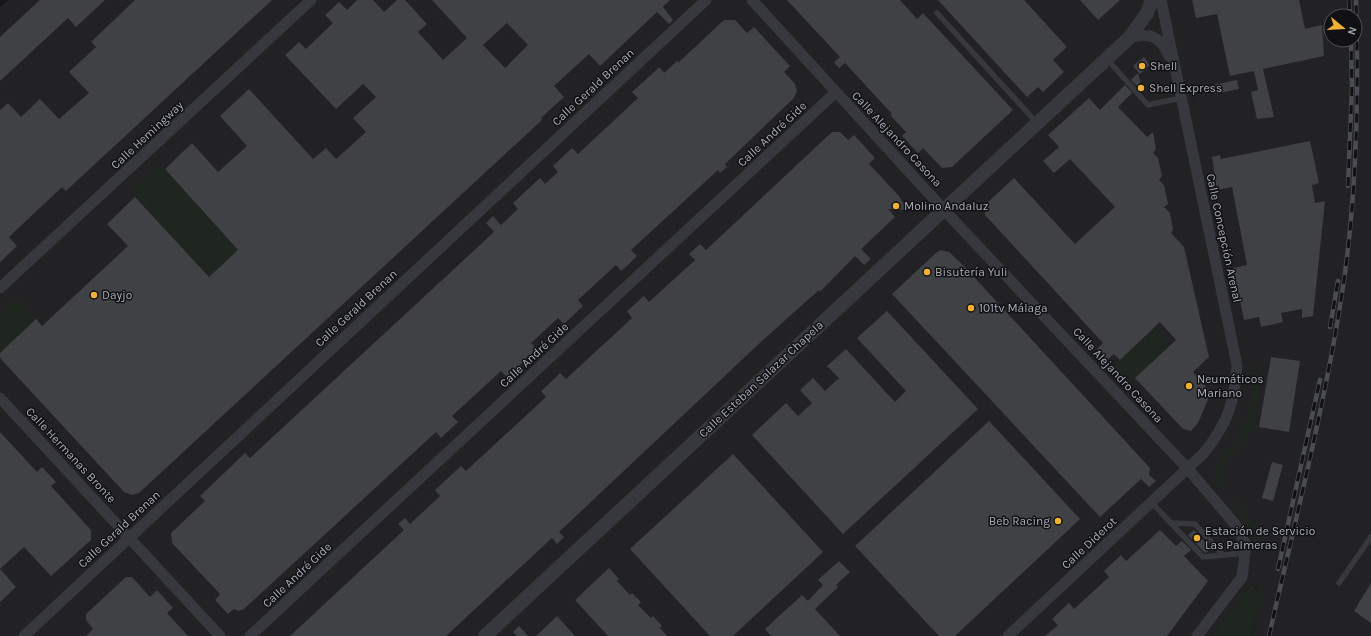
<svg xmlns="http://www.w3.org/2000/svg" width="1371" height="636" viewBox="0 0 1371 636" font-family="Karla,sans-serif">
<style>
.built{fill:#222225;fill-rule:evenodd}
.green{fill:#1e261f}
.building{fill:#404145;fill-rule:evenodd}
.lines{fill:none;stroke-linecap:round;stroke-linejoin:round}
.service{stroke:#37383d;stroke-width:5.5}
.minor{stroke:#37383d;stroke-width:11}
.tertiary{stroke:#37383d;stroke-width:14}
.rail-casing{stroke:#4a4c52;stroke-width:4.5}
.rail{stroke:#111113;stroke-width:3;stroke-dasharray:9;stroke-linecap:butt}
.poi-dot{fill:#f2b134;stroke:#111113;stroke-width:1.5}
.labels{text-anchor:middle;stroke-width:3;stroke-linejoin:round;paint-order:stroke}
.poi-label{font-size:12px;fill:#a8adb8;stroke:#111113;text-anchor:start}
.street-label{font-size:12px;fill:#a8adb8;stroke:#111113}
</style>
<rect width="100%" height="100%" fill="#161618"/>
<path class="built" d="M8,0H1371V636H1251L1255,616L1262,607L1258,591L1252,582L1212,636H0V7ZM1331,16H1355V40H1331Z"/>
<path class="green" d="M159,164L238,250L209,277L130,191Z
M16,297L36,319L0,353V312Z
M1153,329L1169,346L1129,383L1113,366Z
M1253,357L1258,377L1257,386L1260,387L1255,420L1259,423L1258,428L1252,430L1233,455L1217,472L1227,485L1222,489C1207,472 1213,466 1225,450L1229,452C1249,418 1255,397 1253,357Z
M1237,498C1249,515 1258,530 1261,550L1247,521L1233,502Z
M1252,582L1257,591L1261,586L1266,591L1262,607L1255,616L1251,636H1212Z"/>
<path class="building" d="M40,0H105L76,27L68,18L0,81V37Z
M135,0H272L66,191L62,187L9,237L17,246L0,262V110L8,103L21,117L40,99L59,119L89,93L69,72L96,47L91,42Z
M357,0H373L384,12L397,0H405L427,24L418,32L443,60L467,38L432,0H670L663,7L673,20L669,24L657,12L600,66L589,54L554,86L564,97L541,118L542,120L139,493L132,495L124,492L0,358V353L36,319L42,326L128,246L107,224L135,197L209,277L238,250L165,169L192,143L218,172L247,146L220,116L249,89L313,159L326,148L336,159L366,132L353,118L376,97L363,84L336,109L285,55L299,42L306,49L333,23L325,15L339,2L347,10ZM507,23L528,45L505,68L483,45Z
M787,0H900L917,19L923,13L1013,110L952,167L942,168L923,148L918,153L902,136L906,132L890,115L892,114L845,63L839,68L834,62L840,57Z
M938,0H1024L1067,47L1053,60L1064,72L1043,92L1038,87L1027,97Z
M1080,0H1120L1098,20Z
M1192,0H1299L1305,29L1322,25L1324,56L1263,69L1274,117L1257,119L1251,92L1258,90L1254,71L1230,76L1217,14L1196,18Z
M724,20H735L747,33L754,27L790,66L784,72L795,84L797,91L794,98L725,164L727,167L720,173L718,170L631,250L637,256L627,266L621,271L616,265L578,300L583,306L564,324L558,318L531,343L537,349L507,377L501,371L452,416L458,422L441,438L436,432L244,609L239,611L234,609L228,614L215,600L220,594L172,543L171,533L205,501L200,496L245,453L250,458L494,232L486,223L493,216L501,225L518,209L513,203L540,178L545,184L558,172L553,166L572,148L578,154L638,98L632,92L652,74L659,67L664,73L677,61L679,62Z
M1144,57L1150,65L1140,74L1133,66Z
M1138,73L1141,85L1138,87L1131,80Z
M1237,80L1239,89L1214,94L1213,85Z
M1125,85L1132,93L1118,107L1147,137L1153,132L1156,149L1153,153L1158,158L1162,176L1159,180L1164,185L1168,204L1164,207L1170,213L1173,230L1171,233L1184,247L1209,357L1193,372L1211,392L1198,423L1191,431L1183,429L1135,378L1176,340L1160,322L1120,360L1114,354L1107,360L1097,349L1103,343L985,215V208L988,202L1014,178L1075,244L1115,207L1070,159L1054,173L1043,161L1059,147L1048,135L1089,98L1100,110Z
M832,132H840L848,140L854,135L875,158L869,164L899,196L907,210L888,209L895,217L861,249L871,259L864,265L855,256L820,292L819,290L763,340L559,532L564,537L557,544L552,538L446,636H290L404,530L398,524L405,518L410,524L440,496L435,490L461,466L466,471L546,397L541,391L553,380L560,373L566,379L632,318L627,311L644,296L649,302L695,260L689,254L700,244L706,250Z
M1310,141L1319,183L1312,185L1315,203L1325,201L1313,316L1302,318V309L1281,313L1283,322L1261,327L1259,317L1244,320L1233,268L1247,265L1232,187L1217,190L1212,157L1220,155L1221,159Z
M941,250L949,252L963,265L1150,468L1149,475L1156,481L1149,487L1141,479L1100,517L892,294L937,252Z
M887,311L978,409L843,534L752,435L786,403L798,416L812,403L800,390L813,378L825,391L839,378L827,366L846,349L895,402L906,391L857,338Z
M1271,357L1300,361L1289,432L1259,427Z
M989,421L1080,519L955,636H939L855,546Z
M0,432L37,472L42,467L56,482L51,486L91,530V540L51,576L24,547L0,569L16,587L0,602Z
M733,454L823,552L733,636H710L630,549Z
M1272,462L1283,465L1273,501L1262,498Z
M1160,530L1176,546L1182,541L1191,550L1184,556L1208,581L1167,636H1045L1058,625L1052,619L1069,603L1074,609L1109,577L1104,571L1121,555L1126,561Z
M1194,530L1211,549L1207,552L1205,553L1188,535Z
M839,561L850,572L836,585L838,587L815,609L840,636H771L765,629L802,595L808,601L823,585L818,580Z
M609,568L619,579L617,581L630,595L632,593L641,602L638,605L651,618L653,616L662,626L660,628L667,636H608L575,600Z
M126,577H132L150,597L157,590L173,608L167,613L188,636H86L93,629L86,620V614Z
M1371,583V623L1354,611Z
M557,616L575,636H536Z
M519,626L528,636H517L513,632Z"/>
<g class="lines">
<path class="service" d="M937,13L1037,123
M1107,59L1148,105L1181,98
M1152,503L1203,557L1245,553
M1172,523L1195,524L1223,555
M1339,583L1371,537"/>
<path class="minor" d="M752,0L944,210L1188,469L1235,524L1246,545L1242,577L1197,636
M1129,38C1150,32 1160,36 1169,56
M0,288L311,0
M0,398L220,636
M24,636L706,0
M250,636L836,92
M1008,636L1203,454C1228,423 1234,405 1237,365L1161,0"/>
<path class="tertiary" d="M485,636L1129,38L1147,13L1152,0"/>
<g class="rail-casing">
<path id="rail" d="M1349,0L1350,16
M1348,186L1352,88L1351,40
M1330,327L1338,281
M1278,569L1320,380
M1269,636C1294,525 1323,413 1341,300C1357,201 1359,101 1356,0"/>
</g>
<use href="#rail" class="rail"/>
</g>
<g class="poi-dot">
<circle cx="1142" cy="66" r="4"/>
<circle cx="1141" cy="88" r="4"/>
<circle cx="896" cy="206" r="4"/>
<circle cx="927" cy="272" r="4"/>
<circle cx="94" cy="295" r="4"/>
<circle cx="971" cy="308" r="4"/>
<circle cx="1189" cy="386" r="4"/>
<circle cx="1058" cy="521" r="4"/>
<circle cx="1197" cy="538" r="4"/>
</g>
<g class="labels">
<g class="poi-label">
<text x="1150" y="70">Shell</text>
<text x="1149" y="92">Shell Express</text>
<text x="904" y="210">Molino Andaluz</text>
<text x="935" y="276">Bisutería Yuli</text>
<text x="102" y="299">Dayjo</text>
<text x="979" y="312">101tv Málaga</text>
<text x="1197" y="383">Neumáticos<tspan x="1197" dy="14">Mariano</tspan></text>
<text x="1050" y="525" text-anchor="end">Beb Racing</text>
<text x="1205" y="535">Estación de Servicio<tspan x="1205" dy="14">Las Palmeras</tspan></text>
</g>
<g class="street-label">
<text transform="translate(593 87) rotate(-43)" y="4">Calle Gerald Brenan</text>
<text transform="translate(772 134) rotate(-43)" y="4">Calle André Gide</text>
<text transform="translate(147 135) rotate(-43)" y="4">Calle Hemingway</text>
<text transform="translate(897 139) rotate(47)" y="4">Calle Alejandro Casona</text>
<text transform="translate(1224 238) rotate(78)" y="4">Calle Concepción Arenal</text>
<text transform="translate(356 308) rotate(-43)" y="4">Calle Gerald Brenan</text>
<text transform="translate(534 355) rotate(-43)" y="4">Calle André Gide</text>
<text transform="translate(1118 375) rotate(47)" y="4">Calle Alejandro Casona</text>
<text transform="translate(761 379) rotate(-43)" y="4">Calle Esteban Salazar Chapela</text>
<text transform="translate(71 455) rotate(47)" y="4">Calle Hermanas Bronte</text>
<text transform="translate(119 529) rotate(-43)" y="4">Calle Gerald Brenan</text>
<text transform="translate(1089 543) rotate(-43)" y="4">Calle Diderot</text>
<text transform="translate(297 575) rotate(-43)" y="4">Calle André Gide</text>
</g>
</g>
<g transform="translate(1343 28) rotate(108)"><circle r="19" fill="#111113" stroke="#4d4f55"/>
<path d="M0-3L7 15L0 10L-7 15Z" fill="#f2b134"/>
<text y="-6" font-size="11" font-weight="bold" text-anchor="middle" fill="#a8adb8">N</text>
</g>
</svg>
